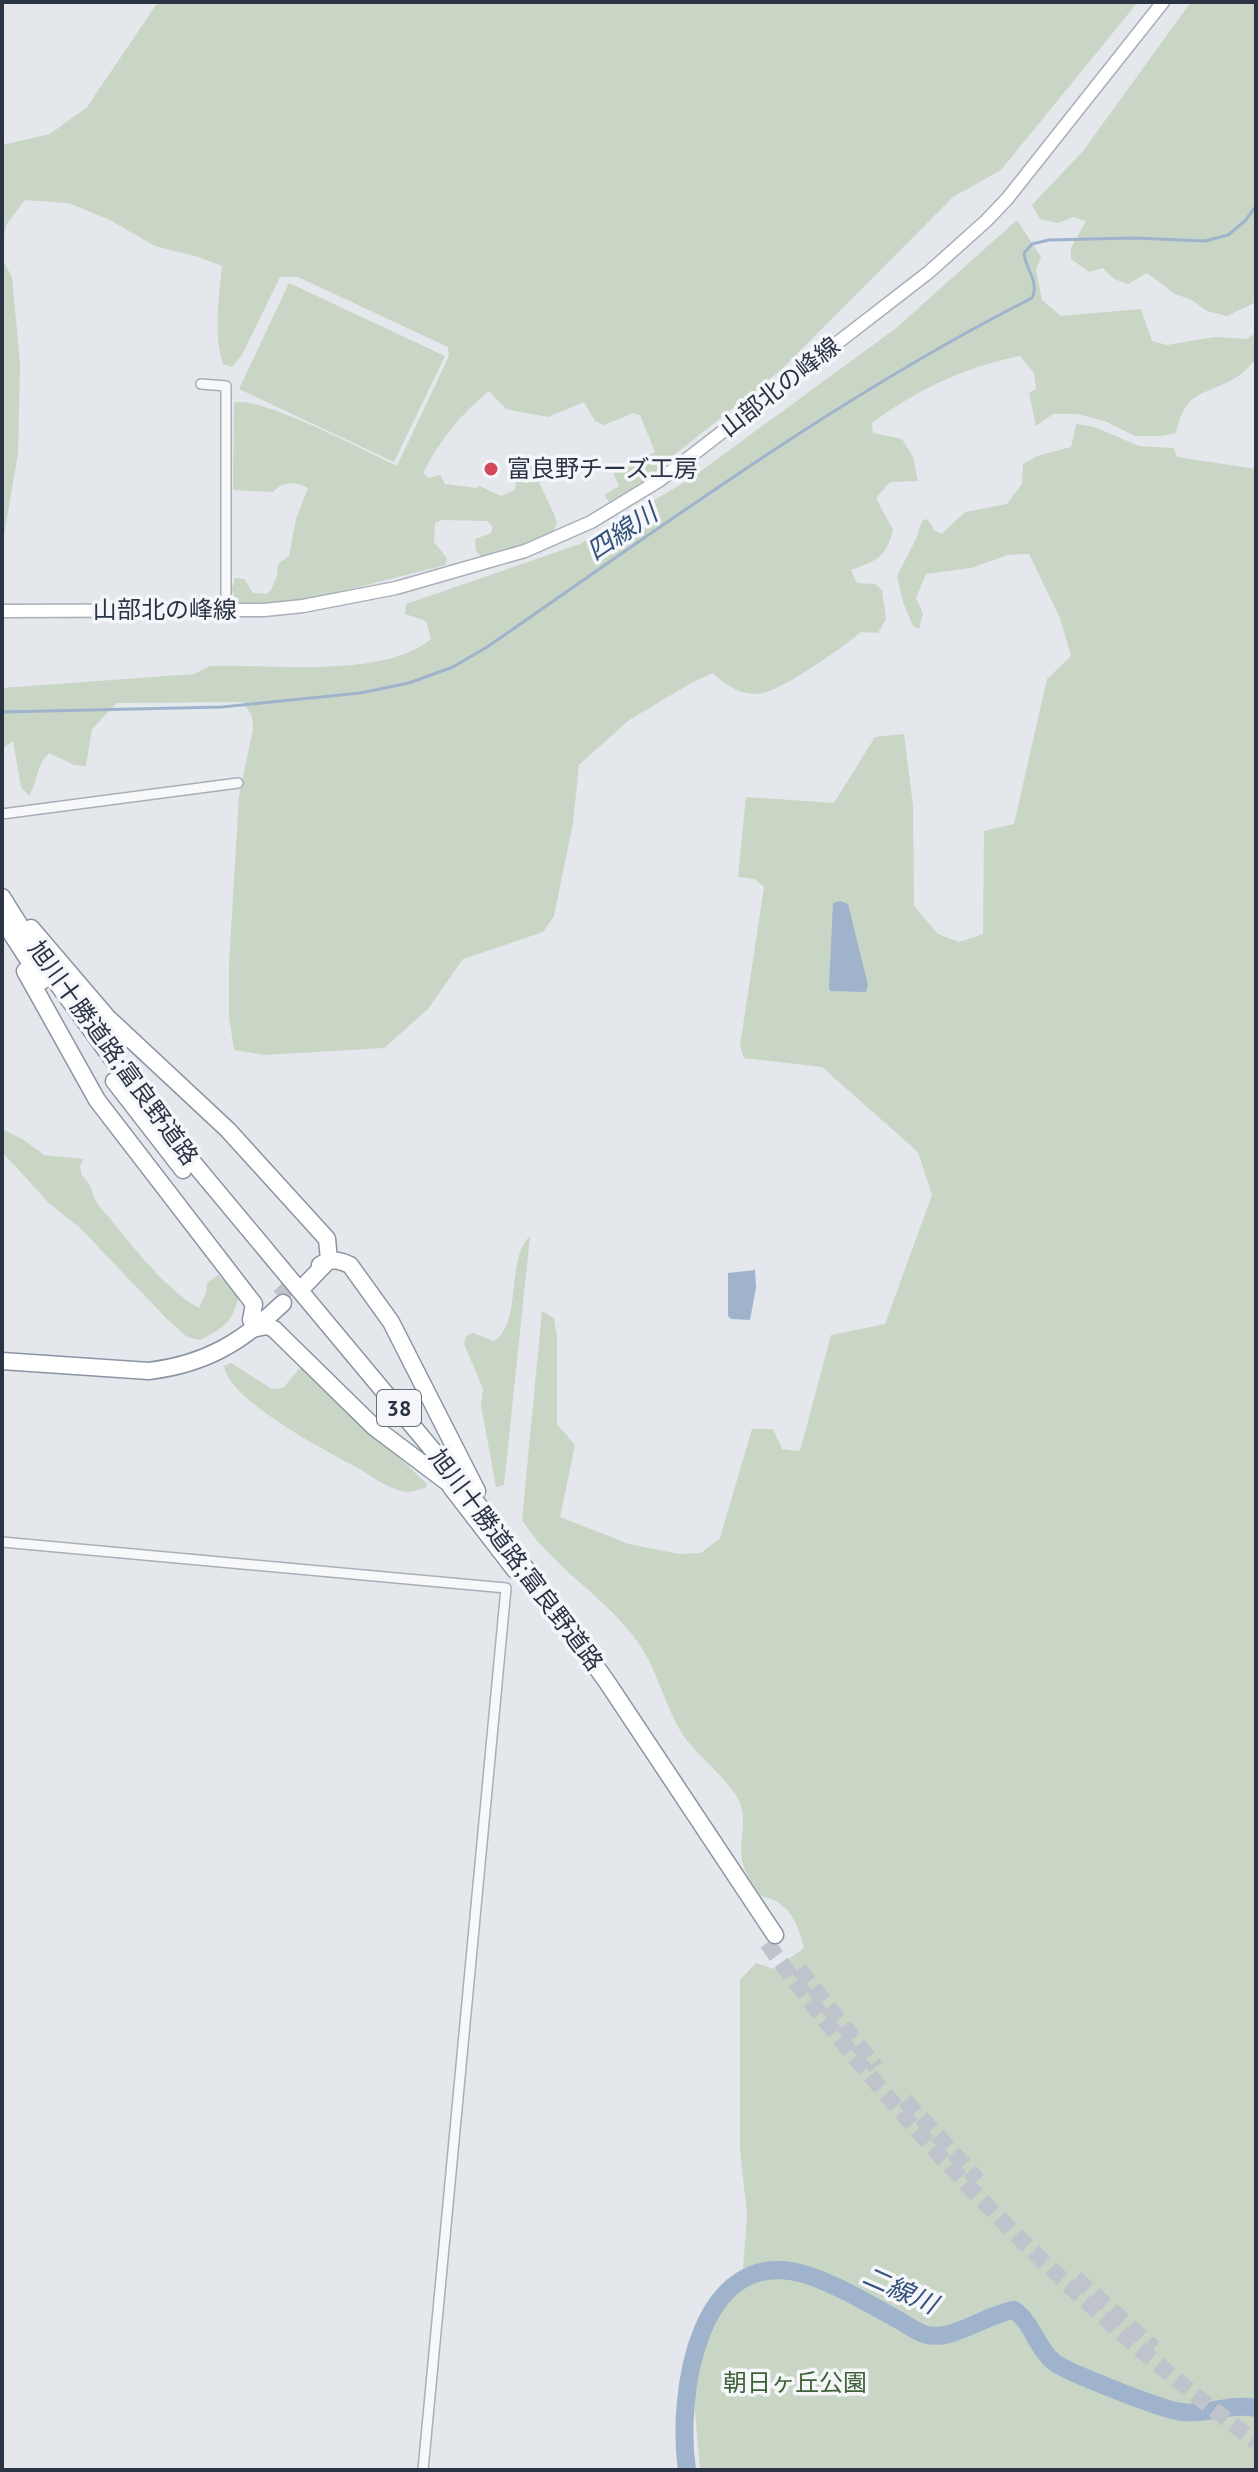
<svg xmlns="http://www.w3.org/2000/svg" width="1258" height="2472" viewBox="0 0 1258 2472" font-family="'PT Sans','Noto Sans JP',sans-serif">
<style>
.green{fill:#c9d6c5}
.water{fill:#9fb4cc}
.lines{fill:none;stroke-linecap:round;stroke-linejoin:round}
.stream{stroke:#9fb4cc;stroke-width:3}
.river{stroke:#9fb4cc;stroke-width:18}
.motorway-tunnel{stroke:#bfc3cb;stroke-width:16;stroke-dasharray:16 8;stroke-linecap:butt}
.minor-casing{stroke:#a9aeb7;stroke-width:12}
.secondary-casing{stroke:#a9aeb7;stroke-width:15}
.motorway-casing{stroke:#8b94a3;stroke-width:19}
.minor{stroke:#f7f8fa;stroke-width:9}
.secondary{stroke:#fff;stroke-width:12}
.motorway{stroke:#fff;stroke-width:16}
.poi-dot{fill:#d1495b;stroke:#f4f6f9;stroke-width:3}
.labels{text-anchor:middle;stroke-width:7;stroke-linejoin:round;paint-order:stroke}
.shield{fill:#f4f6f9;stroke:#676e7b;stroke-width:2}
.shield-label{font-size:22px;font-weight:bold;fill:#2b3445}
.street-label{font-size:24px;fill:#2b3445;stroke:#f4f6f9}
.poi-label{font-size:24px;fill:#2b3445;stroke:#f4f6f9;text-anchor:start}
.park-label{font-size:24px;fill:#3f6138;stroke:#f4f6f9}
.water-label{font-size:26px;font-style:italic;fill:#34527a;stroke:#f4f6f9}
</style>
<rect width="100%" height="100%" fill="#e4e7ec"/>
<path class="green" d="M158,2H1138L1001,170L953,197L780,371L664,463L653,476L609,502L604,495L619,486L613,472L655,452L640,415L633,413L604,425L595,421L584,402L548,417L506,409L489,391C461,414 439,441 423,473L429,478L440,475L445,484L476,488L480,486L501,496L515,490L516,484L513,473L522,469V463L531,465L554,514L557,523L553,532L534,543L481,557L476,551L475,539L491,533L493,527L487,521L441,520L435,523L434,542L447,558L445,565L308,600L236,604L232,589L235,578L244,579L253,593L267,594L271,590L277,576L278,564L289,556L296,519L308,488C296,482 283,480 273,492L233,490L234,403C257,394 369,453 397,466L449,356L448,347L298,277H280L242,355L232,367L223,364C213,334 219,298 222,266L198,257L155,246L108,219L68,203L25,200L6,225L2,248V145L50,134L87,107Z
M1191,2H1256V302L1227,316L1207,311L1192,300L1175,294L1147,273L1128,284L1114,279L1103,268L1089,272L1071,259V248L1086,221L1073,217L1058,223L1040,219L1032,205L1083,151Z
M1017,220L1041,257L1036,269L1042,300L1061,316L1141,309L1152,341L1167,345L1215,337L1246,339L1256,333V360C1250,365 1244,373 1237,377C1204,397 1186,388 1176,433L1161,436H1135L1105,421L1077,414H1053L1036,426L1029,393L1036,389L1034,373L1020,356C966,366 916,390 872,423L873,433L902,439L913,457L918,481L890,482L876,498L893,530C886,558 876,561 851,570L857,583L875,584L882,590L886,619L878,633L861,632C843,647 778,694 757,694C738,694 726,685 713,673L693,682L629,720L579,765L573,823L554,916L543,932L463,959L428,1009L384,1048L264,1055L234,1050L229,1016V964L239,796L253,729L252,716L243,702L117,703L92,729L86,766L74,765L49,753C35,768 39,778 29,796L21,787L13,741L2,749V688L194,674L210,666C272,664 383,679 431,639L426,621L405,614L406,604L580,544L690,479L895,329Z
M2,259L12,277L20,364L18,453L2,547Z
M289,283L445,356L394,462L239,389Z
M1076,424L1094,427L1139,446L1174,448L1177,457L1256,469V2470H700L694,2399L706,2338L710,2325L720,2312L743,2269L747,2215L740,2149V1980L756,1963L774,1969L804,1948C798,1922 788,1901 761,1896C752,1883 741,1868 741,1852C741,1836 746,1819 740,1803C732,1784 703,1760 689,1743C666,1714 660,1674 639,1644C607,1597 552,1568 522,1520L542,1311L554,1318L557,1337V1424L575,1445L560,1517L629,1544L679,1554L701,1553L720,1538L752,1429H773L782,1449L800,1451L831,1335L885,1324L932,1195L918,1152L822,1067L744,1058L740,1046L764,887L755,879L738,877L746,797L834,803L875,737L904,734L913,806L914,906L938,934L959,942L983,934L984,831L1014,824L1047,679L1071,656L1060,618L1029,554L1008,555L971,568L926,574L916,598L923,614L919,629L913,626L903,602L897,576L916,539L922,521L927,519L935,531L942,534L965,512L1007,504L1022,484L1023,464L1037,456L1071,447Z
M2,1129L24,1140L44,1155L84,1159L80,1166L82,1176C94,1185 91,1198 101,1208C129,1240 161,1287 199,1308L206,1293L207,1283L218,1275L239,1295C232,1323 225,1327 200,1340L187,1337L167,1319L80,1228L48,1202L2,1152Z
M530,1236L504,1485L496,1487L481,1406L483,1389L464,1344L466,1336L473,1333L494,1341C523,1322 505,1260 530,1236Z
M231,1363L272,1389L283,1388L300,1368L308,1371L427,1484L425,1488C420,1489 412,1492 407,1492C391,1491 370,1475 356,1467C326,1451 228,1400 224,1366Z"/>
<path class="water" d="M840,901L848,904L868,985L866,992L830,991L829,986L833,903Z
M755,1270L756,1288L750,1320L731,1319L728,1316V1273Z"/>
<g class="lines">
<path class="stream" d="M2,712L222,707L360,693L409,683L453,667L487,647C664,525 839,396 1032,298C1040,283 1025,268 1024,253L1032,244L1049,240L1134,238L1205,241L1228,235L1245,221L1256,206"/>
<path class="river" d="M687,2470C676,2395 698,2241 807,2275C838,2285 867,2303 895,2318C905,2323 917,2333 927,2335C953,2341 987,2314 1014,2310C1033,2323 1036,2348 1055,2363C1070,2373 1165,2411 1182,2412C1207,2415 1231,2403 1256,2408"/>
<path class="motorway-tunnel" d="M279,1297L298,1279
M767,1943C904,2133 1068,2301 1256,2442
M799,1969L876,2067
M905,2100L978,2180
M1076,2278L1154,2348"/>
<g class="minor-casing">
<path id="minor" d="M201,384L226,386V610
M2,814L238,783
M2,1542L506,1588L423,2470"/>
</g>
<g class="secondary-casing">
<path id="secondary" d="M2,611L264,610L303,606L396,588L525,551L591,522L660,480L929,272L986,221L1007,199L1163,2"/>
</g>
<g class="motorway-casing">
<path id="motorway" d="M2,897L51,975L151,1112L491,1520L607,1682L775,1935
M2,919L42,981
M31,928L107,1017L228,1130L327,1239L329,1260L305,1285
M25,971L97,1100L254,1304L251,1320
M114,1081L183,1170
M320,1265C331,1258 339,1260 350,1265L391,1322L477,1491
M257,1328L267,1326L274,1329L374,1427L447,1482
M2,1361L149,1371C206,1364 242,1342 283,1303
M451,1487L515,1570"/>
</g>
<use href="#minor" class="minor"/>
<use href="#secondary" class="secondary"/>
<use href="#motorway" class="motorway"/>
</g>
<circle class="poi-dot" cx="491" cy="469" r="8"/>
<g class="labels">
<rect class="shield" x="377" y="1390" width="44" height="36" rx="6"/>
<g class="shield-label">
<text x="399" y="1416">38</text>
</g>
<g class="street-label">
<text transform="translate(780 387) rotate(-38)" y="8">山部北の峰線</text>
<text x="165" y="618">山部北の峰線</text>
<text transform="translate(113 1053) rotate(54)" y="8">旭川十勝道路;富良野道路</text>
<text transform="translate(516 1560) rotate(53)" y="8">旭川十勝道路;富良野道路</text>
</g>
<g class="poi-label">
<text x="507" y="477">富良野チーズ工房</text>
</g>
<g class="park-label">
<text x="795" y="2391">朝日ヶ丘公園</text>
</g>
<g class="water-label">
<text transform="translate(622 532) rotate(-34)" y="9">四線川</text>
<text transform="translate(900 2290) rotate(24)" y="9">二線川</text>
</g>
</g>
<rect width="1258" height="2472" fill="none" stroke="#2b3445" stroke-width="8"/>
</svg>
